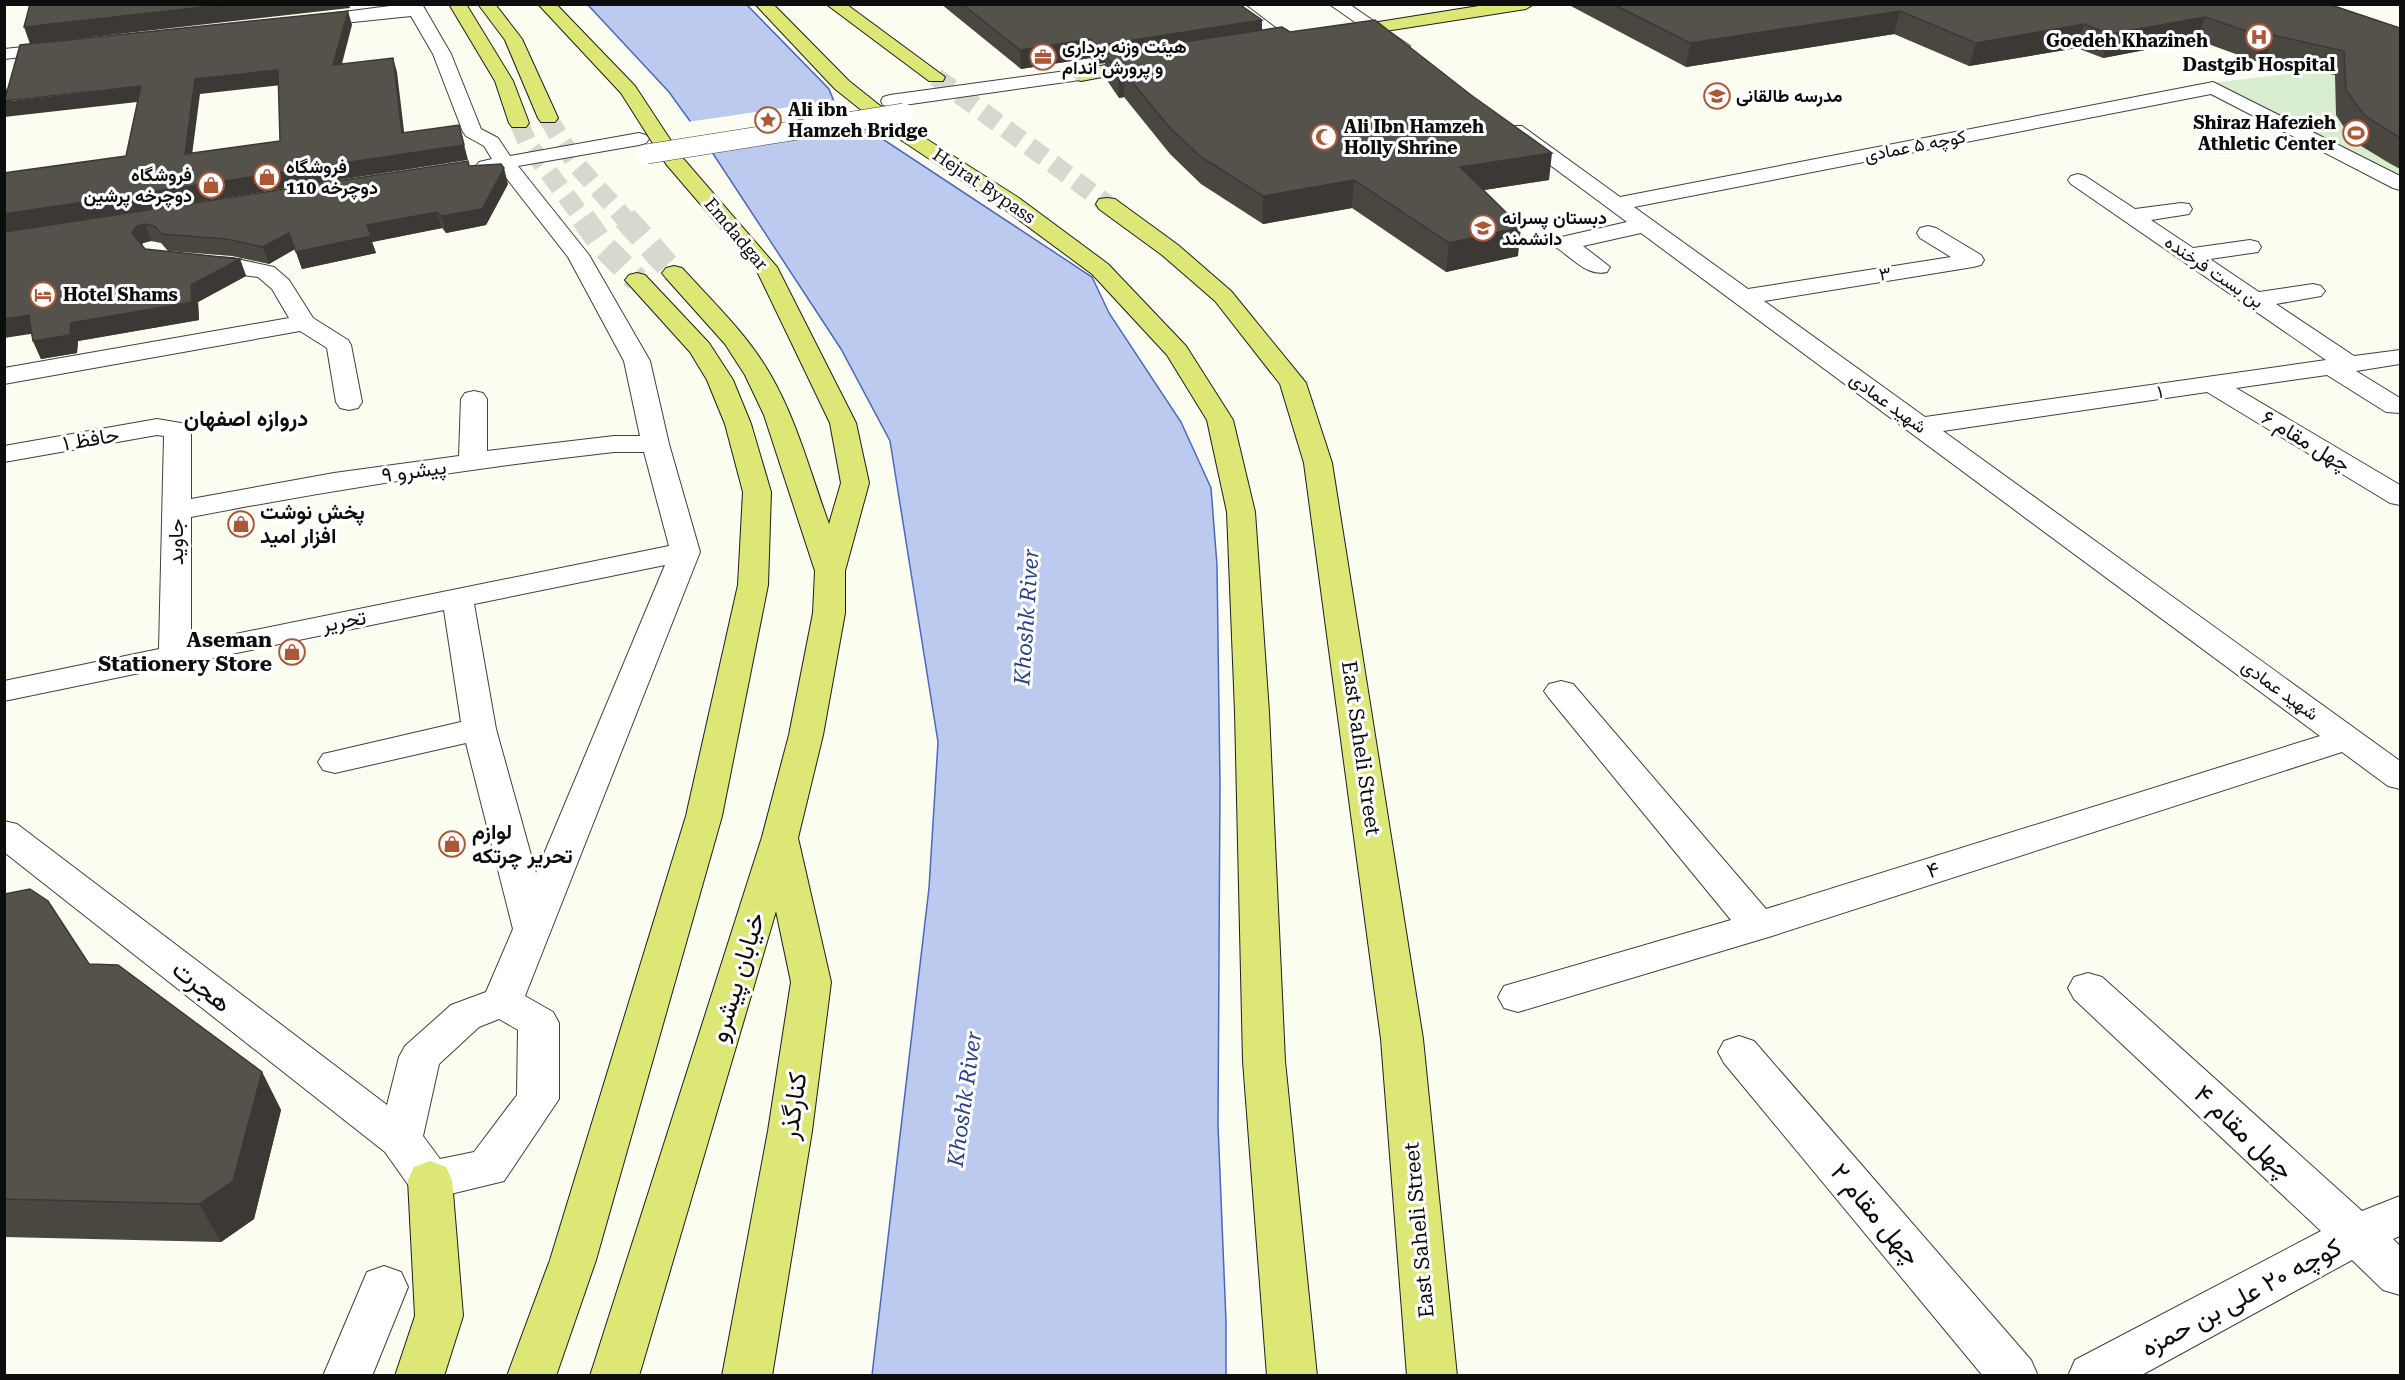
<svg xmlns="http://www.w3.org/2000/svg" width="2405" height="1380" viewBox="0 0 2405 1380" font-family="'Roboto Serif',Vazirmatn,serif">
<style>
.pitch{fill:#d8ecce}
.water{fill:#bbcaee;stroke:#4b69bc;stroke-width:1.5}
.pier{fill:#fbfdf0}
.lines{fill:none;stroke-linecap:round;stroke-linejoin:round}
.major-tunnel-far1{stroke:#d7d9ce;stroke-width:19;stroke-dasharray:19 10;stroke-linecap:butt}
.major-tunnel{stroke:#d7d9ce;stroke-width:25;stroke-dasharray:25 13;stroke-linecap:butt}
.minor-casing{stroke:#404040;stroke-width:2}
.major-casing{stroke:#1e1e1e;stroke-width:2}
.minor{fill:#fff;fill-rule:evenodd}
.major{fill:#dde776;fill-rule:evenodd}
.minor-bridge-casing{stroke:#404040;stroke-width:20;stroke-linecap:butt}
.minor-bridge{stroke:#fff;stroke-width:19}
.wall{fill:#494740}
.shaded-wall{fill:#3c3934}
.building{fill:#55524b;stroke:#3c3934;stroke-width:1.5;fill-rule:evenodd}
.labels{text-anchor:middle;stroke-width:6;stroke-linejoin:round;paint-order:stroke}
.far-neighbourhood-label{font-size:18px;font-weight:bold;fill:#0d0d0d;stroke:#fff}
.far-poi-label{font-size:18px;font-weight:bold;fill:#0d0d0d;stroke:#fff;text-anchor:start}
.far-street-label{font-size:18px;fill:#0d0d0d;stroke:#fff}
.street-label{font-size:21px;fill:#0d0d0d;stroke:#fff}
.poi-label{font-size:21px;font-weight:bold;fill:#0d0d0d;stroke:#fff;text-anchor:start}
.neighbourhood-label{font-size:22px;font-weight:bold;fill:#0d0d0d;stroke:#fff}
.water-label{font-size:22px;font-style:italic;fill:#263f8f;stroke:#fff}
.near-street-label{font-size:26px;fill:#0d0d0d;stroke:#fff}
</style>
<rect width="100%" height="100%" fill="#fbfdf0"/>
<path class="pitch" d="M2400,61V179L2212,83Z"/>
<path class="water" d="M588,5H747L829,89L837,109L1092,277L1109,313L1181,422L1211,488L1217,565L1220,784L1218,1125L1226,1321V1375H872L929,888L938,742L890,441L841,349L708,146L669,92Z"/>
<path class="pier" d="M837,100L840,107L854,117L700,140L687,122Z"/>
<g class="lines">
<path class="major-tunnel-far1" d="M936,77L1107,204
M548,118L576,164L626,220
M519,123L528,144L584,220"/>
<path class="major-tunnel" d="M583,218L603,246L637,280
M625,218L674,273"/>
<g class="minor-casing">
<path id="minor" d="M405,4H422L451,54L481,129L498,138L510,156L639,133L646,135L649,139L646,143L639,145L518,166L589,255L650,361L669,444L700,552L525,996L553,1012L559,1023V1099L504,1181L430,1199L414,1193L385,1152L4,852V821L17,824L387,1105L399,1057L405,1046L451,1005L486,992L513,929L466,743L335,773L323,770L318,762L323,754L461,722L444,610L4,701V681L159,649L164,436L157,435L4,462V446L157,419L187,424L191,430V499L334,473L459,456L461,399L465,393L474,391L483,393L487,399V451L614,436H640L624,361L568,257L500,170L486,172L479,170L476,166L479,162L492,159L484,146L466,136L463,132L433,54L411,16L305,27L299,26L296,22L299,18L305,17ZM614,452H644L669,546L191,643V517C331,490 472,468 614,452ZM665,565L536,873L496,729L474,604ZM499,1019L518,1030L517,1095L474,1152L440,1159L423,1136L439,1064L479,1027Z
M1224,4H1244L1293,41L1290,45H1278Z
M1329,4H1349L1410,46L1407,50H1395Z
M63,43L69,44L72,48L69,52L4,59V49Z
M1081,69L1087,71L1090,75L1087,79L890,107L883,105L881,101L883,97L890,95Z
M2213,82L2400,176V190L2393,188L2211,94L1634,207L1748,289L1951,257L1920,238L1917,233L1920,228L1928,226L1936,228L1981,255L1984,260L1981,265L1973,267L1764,301L1925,417L2326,360L2071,184L2068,180L2071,176L2078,174L2085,176L2135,209L2181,203L2189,204L2192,209L2189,214L2151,220L2193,248L2250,240L2258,242L2261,247L2258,252L2210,259L2259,292L2313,284L2321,286L2325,291L2321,296L2276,304L2354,356L2400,350V364L2356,371L2400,398V413L2386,412L2327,375L2236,388L2400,485V505L2390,503L2207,392L1943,431L2400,761V789L2388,786L2342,752L1772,936L1518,1012L1504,1008L1498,997L1504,986L1731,920L1549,698L1544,691L1549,684L1561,681L1573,684L1766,909L2320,736L1641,233L1583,246L1610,267L1607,272C1588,277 1572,258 1557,248L1554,243L1557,238L1627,222L1508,134L1505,130L1508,126H1522L1620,197Z
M198,256L232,258L274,267L289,280L313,318L348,340L351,345L362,402L358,408L349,410L340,408L336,402L327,348L300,331L4,384V368L289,318L272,289L258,277L190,268L187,263L190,258Z
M2088,973L2102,977L2362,1211L2400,1196V1236L2393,1239L2400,1246V1295L2383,1290L2352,1260L2140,1376H2068L2075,1360L2321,1231L2074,999L2068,988L2074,977Z
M1739,1036L1754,1041L2031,1360L2038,1376H1983L1724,1063L1718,1052L1724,1041Z
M384,1266L401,1272L408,1287L372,1376H323L367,1272Z"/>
</g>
<g class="major-casing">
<path id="major" d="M449,4H466L513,81L529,123L526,127H512L509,123L495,81Z
M478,4H495L522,39L558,118L555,122H541L538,118L505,40Z
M538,4H556L635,86L681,156L777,267L856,423L869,483L845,571V613L823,735L798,838L831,982L812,1131L772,1376H722L768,1131L791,982L776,911L639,1376H590L762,837L789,735L813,613L815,571L764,415L745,375L725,344L666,278L662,273L666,268L674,266L682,268C713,302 747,334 770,374C797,420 811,475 829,524L841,483L830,423L756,269L666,164L621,93Z
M755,4H773L849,81L903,124L1019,198L1108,264L1186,346L1233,420L1255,512L1269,712L1285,1061L1317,1376H1267L1243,1061L1235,712L1227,512L1207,420L1167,355L1092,274L1003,208L889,132L835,89Z
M826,4H846L945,77L943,81H929Z
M1491,4H1534L1526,9L1341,38L1335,37L1332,33L1335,29L1341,28Z
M1150,58L1156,59L1159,63L1156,67L1081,81L1075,79L1072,75L1075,71L1081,69Z
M1107,198L1115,199L1178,245L1231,291L1306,383L1332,463L1423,1039L1457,1376H1407L1381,1039L1304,463L1280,384L1215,301L1162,255L1099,209L1096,204L1099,199Z
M637,273L645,275L709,343L733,380L751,424L771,492L768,585L722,816L596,1260L556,1376H507L550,1260L686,816L738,585L743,492L725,424L707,380L690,352L625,280L629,275Z
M430,1161L446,1167L452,1180L463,1316L444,1376H395L415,1316L408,1180L414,1167Z"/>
</g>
<use href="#minor" class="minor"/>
<use href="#major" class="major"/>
<g class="minor-bridge-casing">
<path id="minor-bridge" d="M647,154L904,113"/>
</g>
<use href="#minor-bridge" class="minor-bridge"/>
</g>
<path class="wall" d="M941,4H1239L1262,30L1290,32L1549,180L1484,190L1518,256L1446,272L1352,208L1263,224L1201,184L1170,154L1124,97L1119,98L1106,79L1105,63L1095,64L1090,58L1021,69Z
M1569,4H2328L2400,28V169L2389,163L2353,141L2336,115L2335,75L2265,59L2255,61L2197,40L2103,58L2077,48L1969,66L1894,34L1686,67L1569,5Z
M469,166L508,184L486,225L446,233L442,228L372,242L376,253L302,269L295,249L269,264L232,256L168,251L161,243L151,241L143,243L142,245L145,249L240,259L246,276L198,302L199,320L78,341L77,353L41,359L33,341L4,232Z
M4,894L89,964L262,1072L281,1110L254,1219L221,1242L4,1237Z"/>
<path class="shaded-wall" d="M230,4H349L350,8L30,44L24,27Z
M348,11L352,25L338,79L333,65Z
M1900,11L1894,34L1686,67L1690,43Z
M2205,17L2197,40L2103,58L2110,34Z
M1262,20V38L1105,54V63L1095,64V46Z
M2084,24L2077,48L1969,66L1976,43Z
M2273,35L2265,59L2255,61L2264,37Z
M1090,39V58L1021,69L1020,50Z
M393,58L397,72L406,148L402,133Z
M278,70L282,85L200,94L190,170L185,154L195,79Z
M1118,72H1124V97L1119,98Z
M4,77L9,101L141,86L146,101L4,117Z
M459,125L468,160L4,232V214Z
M1552,153L1549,180L1458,194L1460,167Z
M504,168L508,184L486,225L446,233L441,216Z
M1354,180L1352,208L1263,224V196Z
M437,212L442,228L372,242L376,253L302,269L296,252L367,225Z
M145,224L151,241L143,243L139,250L132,233L137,226Z
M1521,227L1518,256L1446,272L1449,243Z
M289,233L295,249L269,264L263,247Z
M240,259L246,276L198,302L199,320L78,341L77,353L41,359L33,341L71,323L191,285Z
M29,315L37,333L4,338V319Z
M262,1072L281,1110L254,1219L221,1242L199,1204Z"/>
<path class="building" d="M30,4H230L24,27Z
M962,4H1239L1262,20L1095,46L1090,39L1020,50Z
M1613,4H2328L2400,28V138L2364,115L2346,90L2344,51L2273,35L2264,37L2205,17L2110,34L2084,24L1976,43L1900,11L1690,43Z
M348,11L333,65L393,58L402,133L459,125L464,145L4,214V173L126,156L141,86L4,101V98L5,99L20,45ZM278,70L280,141L185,154L195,79Z
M1375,20L1471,95L1552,153L1460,167L1521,227L1449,243L1354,180L1263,196L1201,157L1169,127L1124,72H1118L1105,54L1282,27L1290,32Z
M468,161L469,166L501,164L504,168L482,209L441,216L437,212L367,225L371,236L296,252L289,233L263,247L226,239L162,234L154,226L145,224L137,226L132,233L145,249L240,259L191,285L192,302L71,323L70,335L33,341L29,315L4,319V232Z
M30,889L48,901L89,964L118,965L262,1072L233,1181L199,1204L4,1199V894Z"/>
<defs>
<g id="hospital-ring" transform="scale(1.35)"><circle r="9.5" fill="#fff" stroke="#ac5837" stroke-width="1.5"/><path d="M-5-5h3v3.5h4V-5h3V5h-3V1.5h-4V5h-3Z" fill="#ac5837"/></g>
<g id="office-ring" transform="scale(1.35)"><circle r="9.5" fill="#fff" stroke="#ac5837" stroke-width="1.5"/><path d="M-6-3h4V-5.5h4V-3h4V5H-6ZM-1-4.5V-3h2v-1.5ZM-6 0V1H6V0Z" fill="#ac5837"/></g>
<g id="school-ring" transform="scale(1.35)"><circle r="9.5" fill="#fff" stroke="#ac5837" stroke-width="1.5"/><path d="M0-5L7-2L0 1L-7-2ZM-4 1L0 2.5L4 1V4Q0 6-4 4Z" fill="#ac5837"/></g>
<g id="sight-ring" transform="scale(1.35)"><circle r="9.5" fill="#fff" stroke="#ac5837" stroke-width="1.5"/><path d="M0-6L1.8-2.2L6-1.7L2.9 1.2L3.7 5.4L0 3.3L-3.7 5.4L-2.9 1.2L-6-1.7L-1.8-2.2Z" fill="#ac5837"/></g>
<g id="stadium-ring" transform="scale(1.35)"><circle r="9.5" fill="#fff" stroke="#ac5837" stroke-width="1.5"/><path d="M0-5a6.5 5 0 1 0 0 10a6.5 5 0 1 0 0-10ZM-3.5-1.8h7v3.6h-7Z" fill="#ac5837"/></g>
<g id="mosque-ring" transform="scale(1.35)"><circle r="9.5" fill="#fff" stroke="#ac5837" stroke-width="1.5"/><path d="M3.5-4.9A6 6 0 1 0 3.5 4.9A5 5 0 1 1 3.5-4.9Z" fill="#ac5837"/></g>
<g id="shop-ring" transform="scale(1.35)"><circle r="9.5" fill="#fff" stroke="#ac5837" stroke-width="1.5"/><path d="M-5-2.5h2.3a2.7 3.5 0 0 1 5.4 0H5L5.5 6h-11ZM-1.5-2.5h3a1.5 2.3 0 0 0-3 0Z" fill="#ac5837"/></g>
<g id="hotel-ring" transform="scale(1.35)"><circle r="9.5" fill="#fff" stroke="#ac5837" stroke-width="1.5"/><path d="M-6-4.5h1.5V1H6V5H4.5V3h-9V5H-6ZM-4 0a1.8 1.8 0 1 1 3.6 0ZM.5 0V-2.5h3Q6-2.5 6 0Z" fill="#ac5837"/></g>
</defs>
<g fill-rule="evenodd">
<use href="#hospital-ring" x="2259" y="37"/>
<use href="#office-ring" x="1043" y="57"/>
<use href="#school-ring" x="1717" y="96"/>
<use href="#sight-ring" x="768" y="120"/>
<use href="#stadium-ring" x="2356" y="133"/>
<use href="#mosque-ring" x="1324" y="137"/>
<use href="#shop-ring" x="267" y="177"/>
<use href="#shop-ring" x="211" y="185"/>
<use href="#school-ring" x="1483" y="228"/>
<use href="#hotel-ring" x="43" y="295"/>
<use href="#shop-ring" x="241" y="524"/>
<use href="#shop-ring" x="292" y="652"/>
<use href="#shop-ring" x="452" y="844"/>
</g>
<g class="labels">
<g class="far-neighbourhood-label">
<text x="2127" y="47">Goedeh Khazineh</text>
</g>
<g class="far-poi-label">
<text x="1062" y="53">هیئت وزنه برداری<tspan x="1062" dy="21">و پرورش اندام</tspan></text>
<text x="2259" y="71" text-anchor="middle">Dastgib Hospital</text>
<text x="1736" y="102">مدرسه طالقانی</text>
<text x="788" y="116">Ali ibn<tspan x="788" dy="21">Hamzeh Bridge</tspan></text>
<text x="2336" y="129" text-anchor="end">Shiraz Hafezieh<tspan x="2336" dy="21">Athletic Center</tspan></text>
<text x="1344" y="133">Ali Ibn Hamzeh<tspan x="1344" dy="21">Holly Shrine</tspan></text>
<text x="286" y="173">فروشگاه<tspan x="286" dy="21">دوچرخه 110</tspan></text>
<text x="192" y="181" text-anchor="end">فروشگاه<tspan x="192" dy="21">دوچرخه پرشین</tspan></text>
<text x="1502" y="224">دبستان پسرانه<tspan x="1502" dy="21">دانشمند</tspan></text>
<text x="63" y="301">Hotel Shams</text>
</g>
<g class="far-street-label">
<text transform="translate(1915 146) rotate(-11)" y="6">کوچه ۵ عمادی</text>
<text transform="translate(984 186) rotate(34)" y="6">Hejrat Bypass</text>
<text transform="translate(736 234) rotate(50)" y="6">Emdadgar</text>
<text transform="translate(2214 272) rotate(34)" y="6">بن بست فرخنده</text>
<text transform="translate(1885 274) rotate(-9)" y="6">۳</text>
<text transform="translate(2160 392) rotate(-8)" y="6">۱</text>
<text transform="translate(1888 403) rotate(36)" y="6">شهید عمادی</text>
<text transform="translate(2280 690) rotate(36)" y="6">شهید عمادی</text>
</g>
<g class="street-label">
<text transform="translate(91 439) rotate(-10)" y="7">حافظ ۱</text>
<text transform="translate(2306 441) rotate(31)" y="7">چهل مقام ۶</text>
<text transform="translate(414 471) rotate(-8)" y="7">پیشرو ۹</text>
<text transform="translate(176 542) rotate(-90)" y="7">جاوید</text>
<text transform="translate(344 621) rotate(-11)" y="7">تحریر</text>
<text transform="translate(1361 748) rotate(82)" y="7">East Saheli Street</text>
<text transform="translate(1933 870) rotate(-18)" y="7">۴</text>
<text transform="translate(1419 1230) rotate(-95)" y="7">East Saheli Street</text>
</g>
<g class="poi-label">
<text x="260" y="519">پخش نوشت<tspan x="260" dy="24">افزار امید</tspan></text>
<text x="272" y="647" text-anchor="end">Aseman<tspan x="272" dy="24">Stationery Store</tspan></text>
<text x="472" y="839">لوازم<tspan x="472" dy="24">تحریر چرتکه</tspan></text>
</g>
<g class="neighbourhood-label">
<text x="246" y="426">دروازه اصفهان</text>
</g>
<g class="water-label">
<text transform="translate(1026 617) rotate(-86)" y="8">Khoshk River</text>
<text transform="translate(964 1099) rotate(-82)" y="8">Khoshk River</text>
</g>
<g class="near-street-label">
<text transform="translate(737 977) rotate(-73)" y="9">خیابان پیشرو</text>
<text transform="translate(202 986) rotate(38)" y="9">هجرت</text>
<text transform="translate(793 1106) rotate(-82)" y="9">کنارگذر</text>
<text transform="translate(2244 1132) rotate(43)" y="9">چهل مقام ۴</text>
<text transform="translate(1876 1214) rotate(50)" y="9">چهل مقام ۲</text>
<text transform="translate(2241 1297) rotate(-28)" y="9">کوچه ۲۰ علی بن حمزه</text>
</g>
</g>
<rect width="2405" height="1380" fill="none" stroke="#0d0d0d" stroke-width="12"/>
</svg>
